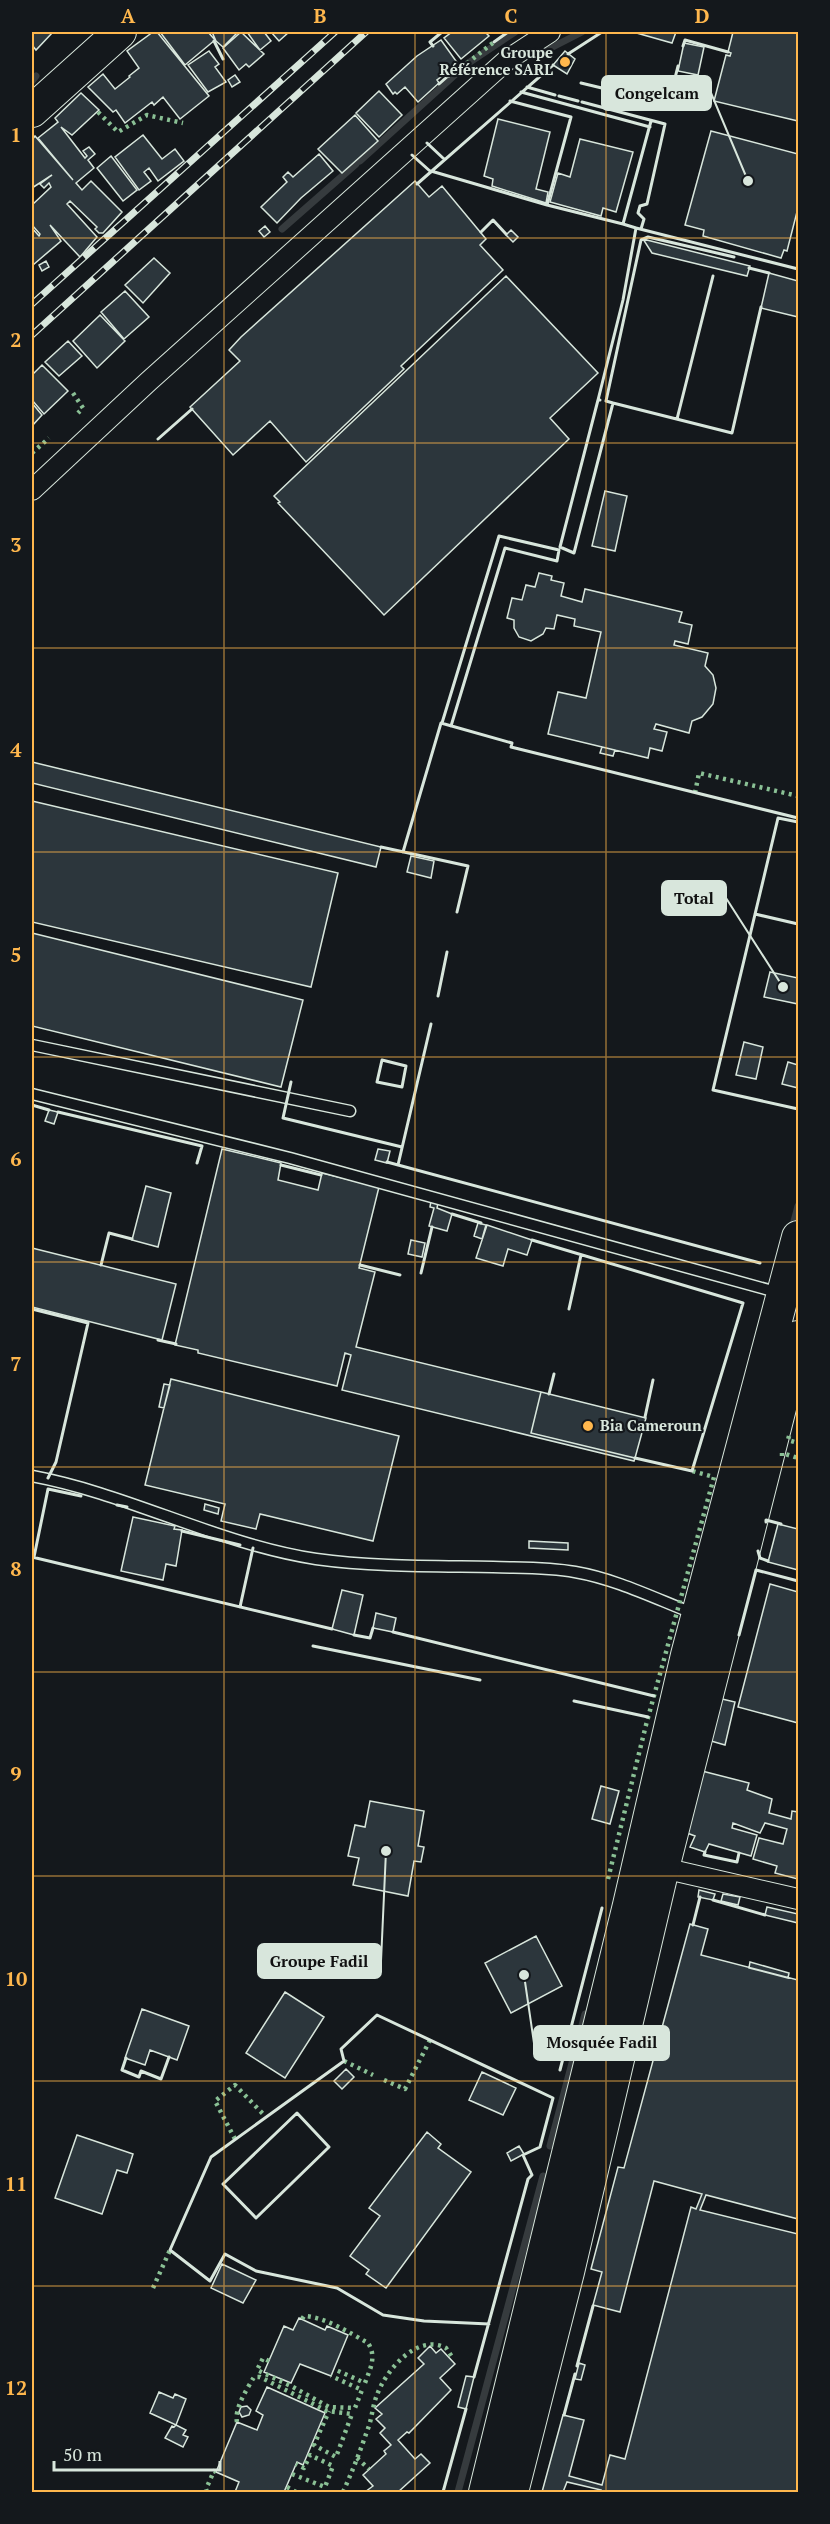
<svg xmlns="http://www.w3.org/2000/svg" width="830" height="2524" viewBox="0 0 830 2524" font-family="'PT Serif',serif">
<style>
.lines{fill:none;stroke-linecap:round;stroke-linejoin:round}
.stream{stroke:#363b3e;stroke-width:7}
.building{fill:#2c363c;stroke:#d8e6dc;stroke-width:1.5}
.service-casing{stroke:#d8e6dc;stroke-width:13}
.minor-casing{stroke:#d8e6dc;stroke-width:22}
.primary-casing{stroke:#d8e6dc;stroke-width:34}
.service{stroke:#14181c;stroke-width:10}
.minor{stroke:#14181c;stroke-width:20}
.primary{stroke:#14181c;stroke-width:32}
.rail-casing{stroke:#d8e6dc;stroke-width:7}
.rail{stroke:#14181c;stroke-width:4.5;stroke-dasharray:14;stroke-linecap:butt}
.hedge{stroke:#8ac095;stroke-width:4.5;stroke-dasharray:3 4.5;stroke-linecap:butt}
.wall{stroke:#d8e6dc;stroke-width:3}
.grid{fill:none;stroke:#ffb74d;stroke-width:1.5;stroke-opacity:0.55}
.poi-dot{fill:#ffb74d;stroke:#14181c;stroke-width:2}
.labels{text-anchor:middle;stroke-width:4.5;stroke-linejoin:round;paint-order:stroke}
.poi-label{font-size:15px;font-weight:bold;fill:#d8e6dc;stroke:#14181c;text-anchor:end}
.leader{fill:none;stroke:#d8e6dc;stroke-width:2}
.callout-dot{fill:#d8e6dc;stroke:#14181c;stroke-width:2}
.callout{fill:#d8e6dc;stroke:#d8e6dc;stroke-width:2}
.callout-label{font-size:16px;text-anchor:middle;font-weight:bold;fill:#111}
.neatline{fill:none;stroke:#ffb74d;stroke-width:2}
.grid-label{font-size:20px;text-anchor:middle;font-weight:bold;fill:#ffb74d}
</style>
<rect width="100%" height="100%" fill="#14181c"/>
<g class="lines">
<path class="stream" d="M539,54L582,32
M32,81L36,76
M360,161L467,64L515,32
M282,229L356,164
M792,1229L798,1206
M550,2146L585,2014
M458,2492L543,2176"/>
</g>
<path class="building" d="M32,32H53L36,50L32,45Z
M153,32H157L209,96L180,119L163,97L154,105L152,102L125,123L116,110L113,112L88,87L103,74L115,89L130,77L129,76L139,68L127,51Z
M160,32H208L215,40L185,65Z
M212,32H238L223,47L216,41Z
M241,32L264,54L249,67L246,64L239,70L223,48Z
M247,32H264L271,41L260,50Z
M271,32H289L279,41Z
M452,32H485L489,36L461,59L444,38Z
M633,32H676L672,43Z
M733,32H798V121L714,101L726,55L730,56L731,53L728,52Z
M441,40L461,68L449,77L446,73L437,80L439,83L418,102L405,87L397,94L395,92L393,94L386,84L417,56Z
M684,43L704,47L698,75L678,71Z
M209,51L219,64L215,67L226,82L208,92L188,65Z
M565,51L575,59L567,74L553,65Z
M235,75L240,82L232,87L228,80Z
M379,91L402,115L379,137L356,113Z
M81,93L99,110L72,135L61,127L85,158L87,156L83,151L89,147L95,154L88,160L94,168L76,183L82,190L91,181L122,212L103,233H99L95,229L97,227L70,201L67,204L97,237L80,257L50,225L61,241L33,265L32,228L39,236L40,234L32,225V205L51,187L49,183L44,188L40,184L52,175L32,188V140L35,136L73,180L38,138L58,122L55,118Z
M355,115L378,141L342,173L318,149Z
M498,119L550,132L536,189L548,192L546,203L492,186L493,179L484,176Z
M711,131L798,154V208L787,251L784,250L781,258L703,236L704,230L685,225Z
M143,135L162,159L175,149L184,161L158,181L149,168L144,172L151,181L139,190L115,157Z
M580,139L633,152L616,212L603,208L601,216L550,202L558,173L570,177Z
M319,154L333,171L301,198L277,223L261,207L287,182L283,177L288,172L293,177Z
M111,156L137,190L123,201L97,168Z
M415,181L429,197L442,186L486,239L480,245L503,270L401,366L404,369L306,462L270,421L233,455L190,407L240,361L229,350L241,337Z
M265,226L270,232L264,237L259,231Z
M511,230L518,237L513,242L506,235Z
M643,239L750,266L747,276L652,253Z
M154,258L170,273L143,303L125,285Z
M46,261L49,267L42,271L39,265Z
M769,273L798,281V317L761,308Z
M506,276L598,373L550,418L569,439L384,615L278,503L280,502L274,496Z
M125,291L149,317L124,339L101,312Z
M100,315L125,341L97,368L73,341Z
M68,341L82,356L59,376L45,362Z
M42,365L68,391L44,414L32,400V375Z
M32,403L42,415L32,426Z
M605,491L627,496L615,551L592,546Z
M539,573L552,576L551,580L564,583L561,596L582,602L585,589L682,612L679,622L692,625L688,644L675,641L674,645L708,653L705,666L713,675L716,688L713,704L702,717L692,721L689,733L656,724L654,729L667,732L662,751L650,748L648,758L548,734L558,692L586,698L601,632L574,626L575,619L557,615L554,629L546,628L543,634L531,641L519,637L514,628V620L507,618L512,598L522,600L526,585L535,587Z
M602,747L615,750L613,756L600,753Z
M32,762L381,847L376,867L32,783Z
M32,801L338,873L311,987L32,922Z
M411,856L434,861L431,878L407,872Z
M32,933L303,1000L281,1087L32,1026Z
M770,972L798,978V1004L764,997Z
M744,1042L763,1047L756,1079L736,1075Z
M788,1062L798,1065V1088L782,1084Z
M49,1110L58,1112L54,1124L45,1121Z
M222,1149L281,1163L278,1180L318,1190L322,1173L379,1187L359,1268L375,1272L356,1347L541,1392L531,1433L635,1458L634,1461L342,1390L351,1355L345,1353L337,1386L198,1353V1350L175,1345Z
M378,1149L390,1151L387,1163L375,1160Z
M146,1186L171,1193L158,1247L132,1240Z
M431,1201L438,1203L437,1208L452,1214L447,1231L429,1226L434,1208L430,1207Z
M478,1223L486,1225L482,1239L474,1236Z
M487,1225L532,1240L527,1255L508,1249L503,1266L476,1258Z
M411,1240L425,1243L422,1257L408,1254Z
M32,1248L176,1284L162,1340L32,1307Z
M171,1379L399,1436L373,1541L260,1514L256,1529L221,1521L225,1504L145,1485Z
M164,1384L170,1385L164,1408L159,1407Z
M541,1392L646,1418L635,1458L531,1433Z
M205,1504L219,1508L218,1514L204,1510Z
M133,1517L175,1526L174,1529L182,1530L176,1566L166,1564L163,1580L121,1571Z
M778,1524L798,1529V1570L768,1562Z
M529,1541L568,1543V1550L529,1548Z
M770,1584L798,1592V1723L738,1707Z
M342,1590L363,1595L354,1635L332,1629Z
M376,1613L396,1618L393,1632L373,1628Z
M722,1699L735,1702L725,1745L711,1741Z
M702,1771L749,1783L747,1790L772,1799L769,1813L791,1819L792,1811L798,1812V1885L797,1884L798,1879L775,1873L777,1866L753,1859L759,1838L783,1844L787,1829L765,1823L760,1833L733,1823L732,1828L757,1835L751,1856L709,1844L705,1852L690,1847L695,1836L687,1833Z
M601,1786L619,1791L610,1824L592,1819Z
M370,1801L424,1811L418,1846L424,1847L421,1862L414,1861L408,1896L353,1885L359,1858L348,1856L355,1825L365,1827Z
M699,1890L715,1894L713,1900L698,1897Z
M723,1894L740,1897L738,1905L721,1901Z
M767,1907L798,1914V1923L765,1915Z
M690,1924L708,1929L701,1955L798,1980V2219L706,2195L700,2210L798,2234V2492H600L601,2490L567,2482L563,2492H542L563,2415L584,2420L569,2476L602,2485L610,2455L625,2459L691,2207L696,2209L702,2194L654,2181L620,2312L593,2305L602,2272L591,2269L618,2167L624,2168Z
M536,1936L562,1986L511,2013L485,1963Z
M750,1962L789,1973L788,1978L749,1968Z
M285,1992L324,2017L285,2078L246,2053Z
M142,2009L189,2026L177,2060L150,2050L145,2065L125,2058Z
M346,2069L354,2077L342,2089L334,2081Z
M482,2072L516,2088L503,2115L469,2100Z
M427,2132L441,2144L438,2148L471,2172L386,2288L366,2274L369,2270L350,2256L380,2216L369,2208Z
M77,2135L133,2154L127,2173L117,2170L102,2214L55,2198Z
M519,2146L524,2154L511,2161L507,2153Z
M222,2264L256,2280L243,2303L211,2288Z
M299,2318L325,2330L327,2326L348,2335L331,2376L300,2364L291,2383L264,2372L284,2326L293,2330Z
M430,2346L436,2353L441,2349L455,2364L440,2378L451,2390L409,2433L407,2432L398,2440L415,2459L421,2454L430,2463L398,2492H365L373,2486L363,2475L386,2454L384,2451L391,2445L380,2433L385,2428L376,2419L382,2414L375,2408L424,2364L418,2358Z
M579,2363L585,2365L581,2380L575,2379Z
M466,2376L474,2377L466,2409L458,2407Z
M267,2387L325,2413L303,2465L297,2462L284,2492H235L239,2482L216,2472L237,2422L257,2430L263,2415L256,2411Z
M159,2392L173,2398L175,2394L186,2399L176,2425L150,2413Z
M247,2406L251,2410L249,2415L242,2417L239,2412L241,2407Z
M176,2425L186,2430L183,2435L188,2437L183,2447L165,2438L172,2426L174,2427Z"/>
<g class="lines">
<g class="service-casing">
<path id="service" d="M32,1045L350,1111
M32,1094L290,1158L798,1298
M32,1476C129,1494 218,1544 316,1559C374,1567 434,1566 493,1567C520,1568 548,1567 575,1572C616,1579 656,1599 695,1614"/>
</g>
<g class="minor-casing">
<path id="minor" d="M32,490L149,381L507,60L550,32
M663,1868L798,1899"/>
</g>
<g class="primary-casing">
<path id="primary" d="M32,111L120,32
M485,2492L629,1905L687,1655L798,1237
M512,2492L568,2272L663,1868L798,1337"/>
</g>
<use href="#service" class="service"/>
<use href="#minor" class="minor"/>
<use href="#primary" class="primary"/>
<g class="rail-casing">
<path id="rail" d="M32,304L335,32
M32,335L366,32"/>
</g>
<use href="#rail" class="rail"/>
<path class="hedge" d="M461,68L494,42
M98,112L118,132L147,115L183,123
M73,393L83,408L78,413
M32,453L49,438
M695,793L699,773L798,796
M789,1436L788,1440L798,1443
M782,1456V1453L798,1458
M608,1879L646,1725L714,1477L692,1471
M344,2061L373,2075
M384,2080L405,2089L430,2040
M235,2139L215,2101L235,2085L266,2117
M153,2288L170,2250
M302,2319L304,2316C325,2317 350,2333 368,2343C377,2357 370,2369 365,2383L334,2369
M269,2361L263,2358L257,2370L293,2387L329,2407L355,2408L362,2390L331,2376
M237,2422C234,2409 247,2389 254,2377H260L327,2411L352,2414L336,2457L314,2445L329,2411
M357,2458L369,2469
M292,2474L325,2487L333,2466L310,2455L304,2468L296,2464
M287,2487L296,2492
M207,2492L206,2489L214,2471L216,2472
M343,2492C352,2472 360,2452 367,2431C372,2420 372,2407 377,2395C386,2370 417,2333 446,2348L452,2357L451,2360"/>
<path class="wall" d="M214,41L223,59
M494,42L508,32
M433,46L430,42L442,32
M683,46L685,40L728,52
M568,54L602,32
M581,83L660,102
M439,84L448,76
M527,87L555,95
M521,92L650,127
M559,96L578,101
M670,98L678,66
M510,101L571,117L547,205
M582,102L665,124L647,204L640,206L638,213L644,219L641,229
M427,143L444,159
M412,155L431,172
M431,171L547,205L623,224
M417,184L553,65
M636,228L623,224L651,121
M481,232L493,220L506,234
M749,268L769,273
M598,400L560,547L574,553L613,403L606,401L641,240L648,237L734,257
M600,400H598L623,300L636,228L798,269
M613,403L732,433L761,307
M677,419L713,276
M158,439L192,409
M442,723L499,536L559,550L557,561L505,548L451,726
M798,822L778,818L713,1090L798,1109
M381,847L468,866L457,912
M403,852L441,723L512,743L511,747L798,818
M755,914L798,924
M438,996L447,952
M382,1060L406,1066L402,1087L377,1082Z
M291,1082L283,1118L402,1147
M32,1105L49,1110
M58,1112L202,1146L197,1163
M387,1162L760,1263
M281,1165L321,1175
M398,1165L431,1024
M452,1214L481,1223
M532,1240L743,1303L692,1471L635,1458
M101,1265L109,1233L132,1239
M360,1265L400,1275
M421,1273L432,1227
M32,1309L88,1323
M569,1309L581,1255
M158,1340L176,1344
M549,1394L554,1374
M645,1417L653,1380
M48,1478L56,1462L88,1323
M117,1505L127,1507
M766,1522V1520L781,1524
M182,1531L240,1545
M758,1551L760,1558L768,1561
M32,1557L332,1629
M34,1557L48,1489L81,1496
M240,1607L253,1548
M393,1632L654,1696
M354,1635L370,1638L373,1628
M739,1635L756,1570L798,1581
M313,1646L480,1680
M574,1701L648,1717
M705,1852L704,1855L737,1862L739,1853
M713,1900L765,1915
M693,1925L700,1897
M126,2058L122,2070L139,2077L141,2071L161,2079L169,2057
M560,2070L602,1908
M297,2113L329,2147L256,2218L223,2184Z
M577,2366L593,2306
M474,2377L528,2179L532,2175L523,2155L540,2147L553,2098L377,2015L341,2049L344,2061L211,2157L170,2250L210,2281L225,2254L256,2271L337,2288L383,2315L424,2321L489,2324
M564,2415L575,2374
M189,2492H191
M443,2492L466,2409"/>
</g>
<path class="grid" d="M224,32V2492M415,32V2492M606,32V2492M32,238H798M32,443H798M32,648H798M32,852H798M32,1057H798M32,1262H798M32,1467H798M32,1672H798M32,1876H798M32,2081H798M32,2286H798"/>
<g class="poi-dot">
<circle cx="565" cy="62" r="6"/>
<circle cx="588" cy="1426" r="6"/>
</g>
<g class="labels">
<g class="poi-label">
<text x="553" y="58">Groupe<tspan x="553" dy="17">Référence SARL</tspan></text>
<text x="600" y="1431" text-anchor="start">Bia Cameroun</text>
</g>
</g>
<path class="leader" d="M748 181L711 93M783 987L726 898M386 1851L381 1961M524 1975L534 2043"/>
<g class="callout-dot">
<circle cx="748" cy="181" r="6"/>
<circle cx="783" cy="987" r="6"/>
<circle cx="386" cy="1851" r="6"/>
<circle cx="524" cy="1975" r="6"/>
</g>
<g class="callout">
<rect x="602" y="76" width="109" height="34" rx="6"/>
<rect x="662" y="881" width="64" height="34" rx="6"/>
<rect x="258" y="1944" width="123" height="34" rx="6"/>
<rect x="534" y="2026" width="135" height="34" rx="6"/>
</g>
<g class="callout-label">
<text x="657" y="99">Congelcam</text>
<text x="694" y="904">Total</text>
<text x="319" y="1967">Groupe Fadil</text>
<text x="602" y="2048">Mosquée Fadil</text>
</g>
<rect width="830" height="2524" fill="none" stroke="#14181c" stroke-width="66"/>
<path d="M54 2461v9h166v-9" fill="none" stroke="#d8e6dc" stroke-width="3"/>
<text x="63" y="2461" font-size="18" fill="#d8e6dc" stroke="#14181c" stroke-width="4.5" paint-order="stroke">50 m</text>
<rect x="33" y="33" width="764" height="2458" class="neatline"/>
<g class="grid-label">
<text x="128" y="23">A</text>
<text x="320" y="23">B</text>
<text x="511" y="23">C</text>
<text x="702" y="23">D</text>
<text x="16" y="142">1</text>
<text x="16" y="347">2</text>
<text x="16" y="552">3</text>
<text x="16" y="757">4</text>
<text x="16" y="962">5</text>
<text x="16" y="1166">6</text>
<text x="16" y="1371">7</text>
<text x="16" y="1576">8</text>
<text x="16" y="1781">9</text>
<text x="16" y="1986">10</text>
<text x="16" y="2191">11</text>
<text x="16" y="2395">12</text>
</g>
</svg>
